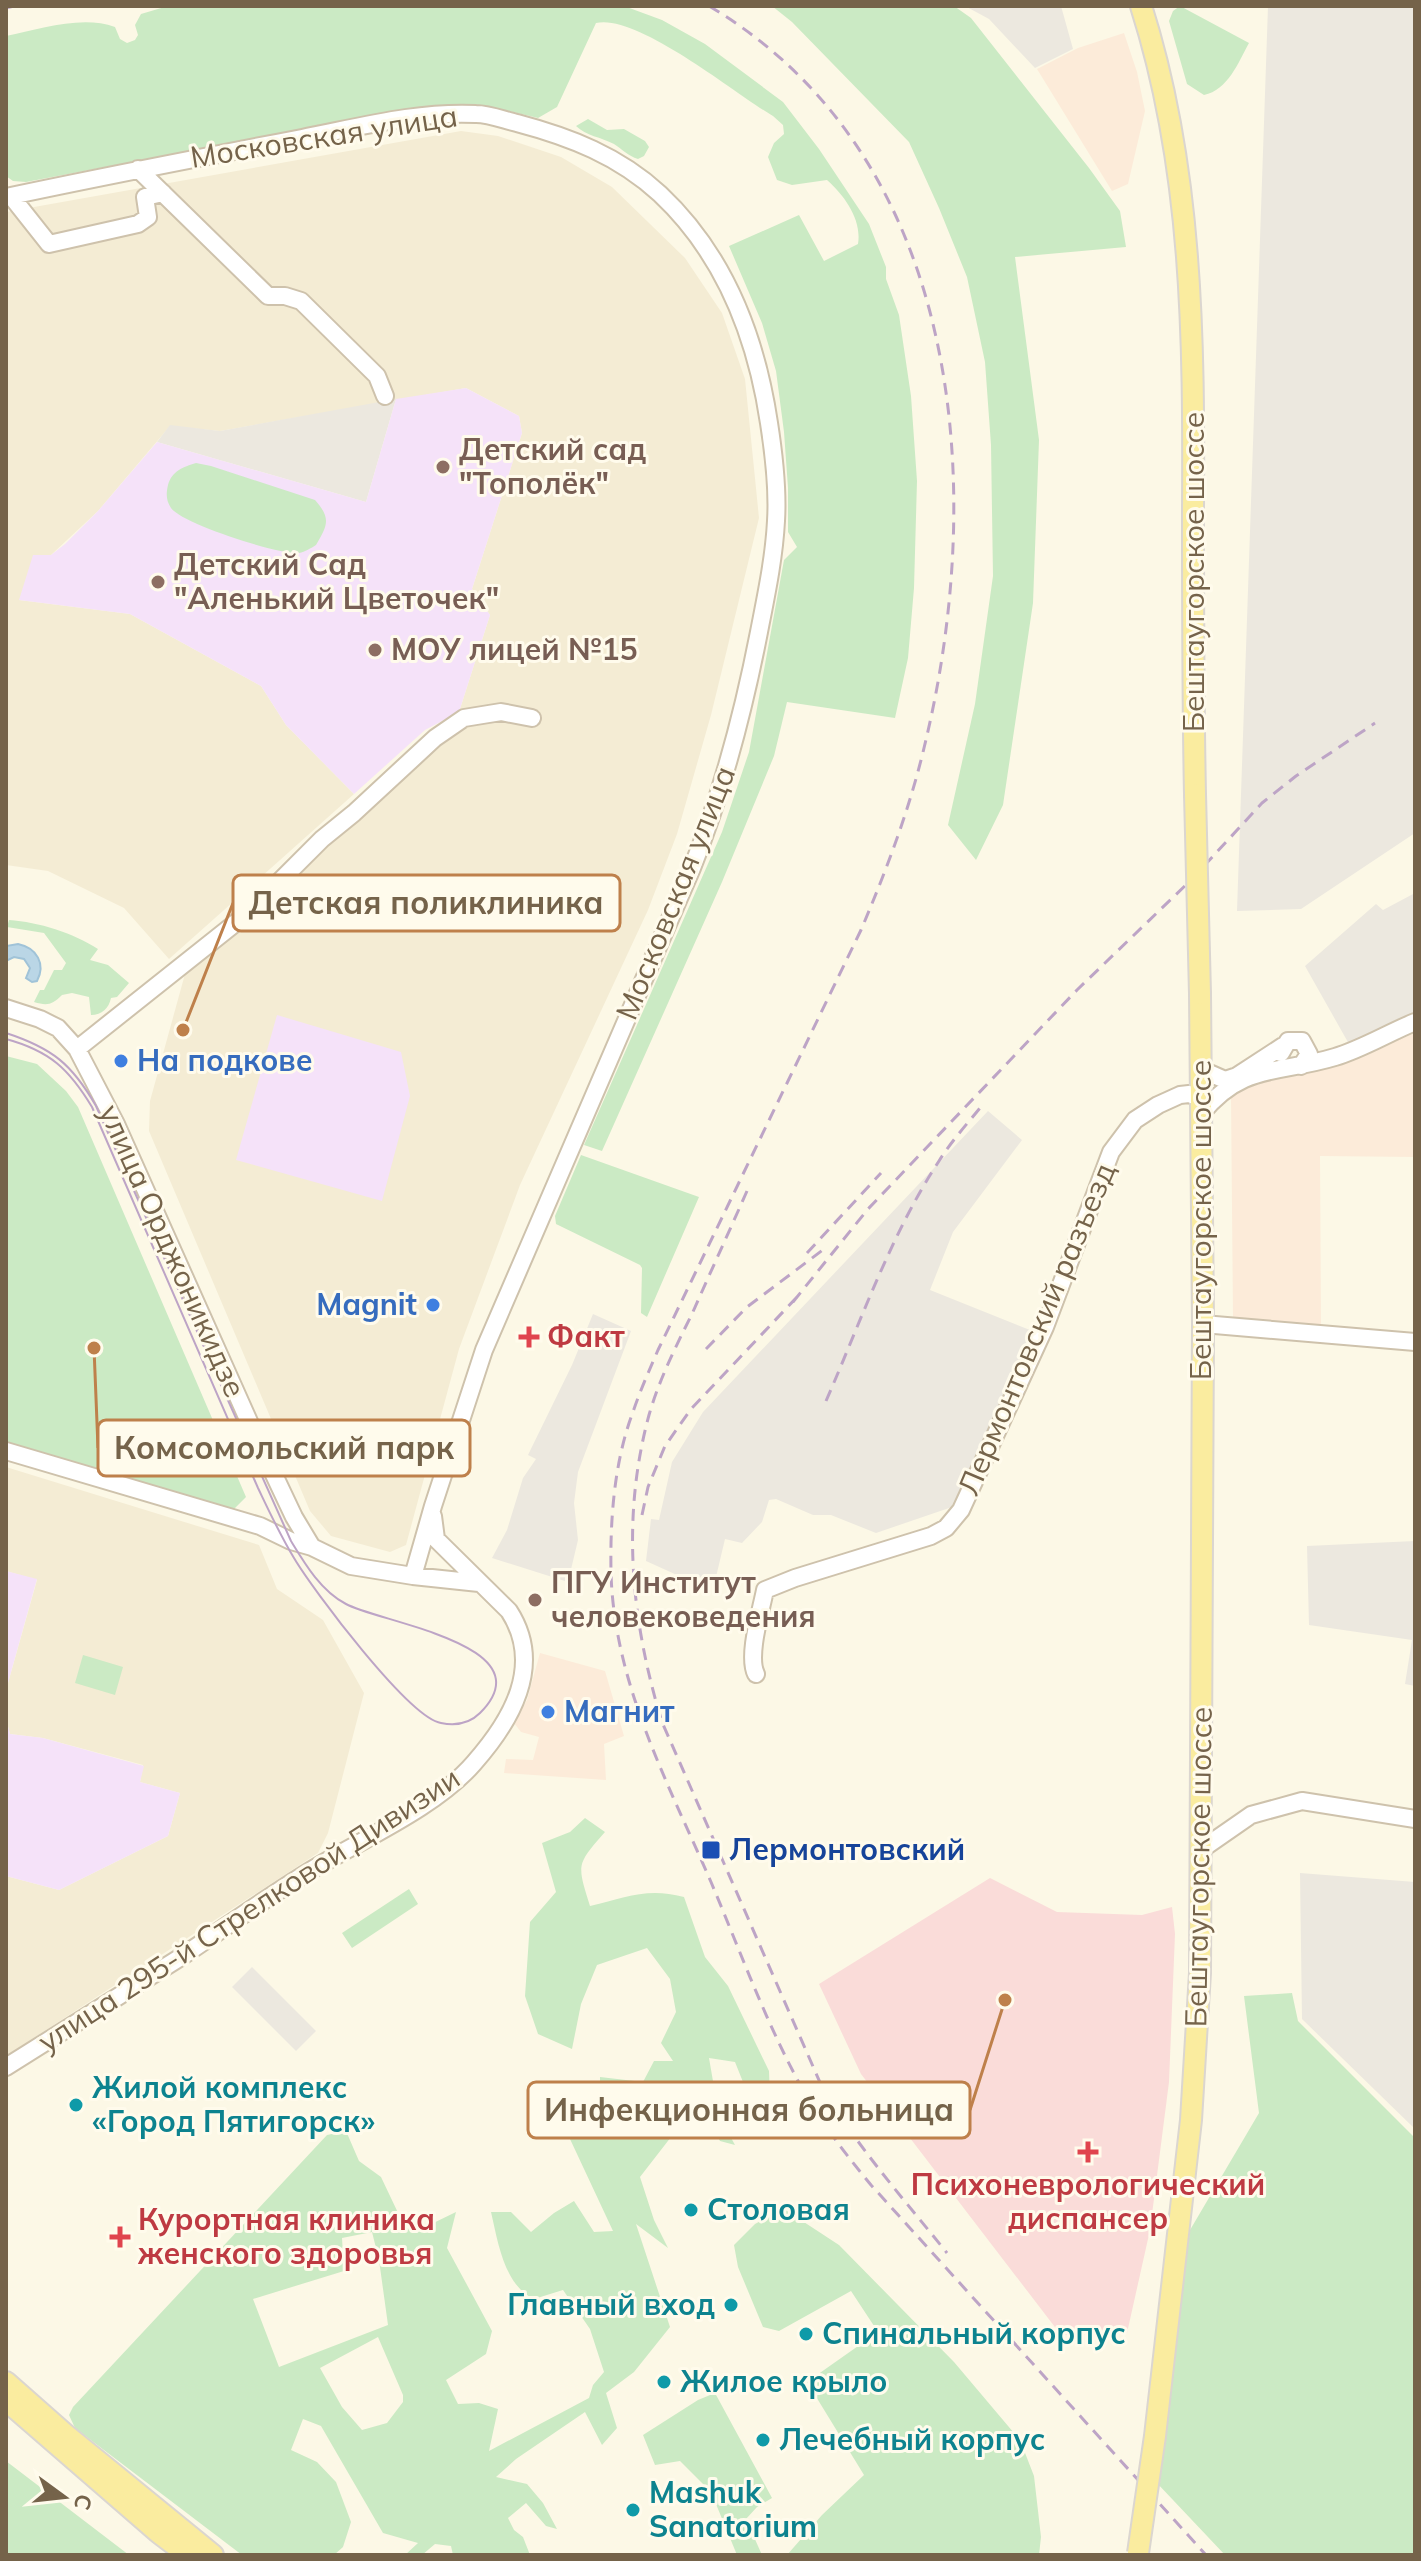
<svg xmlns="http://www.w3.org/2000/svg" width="1421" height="2561" viewBox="0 0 1421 2561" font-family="Mulish,sans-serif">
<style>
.residential{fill:#f4ecd4}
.commercial{fill:#fcebd9}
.industrial{fill:#ece8df}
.education{fill:#f5e2f9}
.medical{fill:#fadcd9}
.green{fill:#cbeac4;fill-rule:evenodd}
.water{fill:#bad6e6;stroke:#a0c3d8;stroke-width:2}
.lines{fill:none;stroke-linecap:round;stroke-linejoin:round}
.minor-casing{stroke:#cec2ac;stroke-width:20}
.major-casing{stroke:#dbd6d0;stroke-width:24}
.minor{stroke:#fff;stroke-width:16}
.major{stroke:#faec9f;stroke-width:20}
.tram{stroke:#bda4c6;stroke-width:2}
.rail{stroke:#bda4c6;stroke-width:3;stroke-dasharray:12 8;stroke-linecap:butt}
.major-bridge-casing{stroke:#dbd6d0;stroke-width:24;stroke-linecap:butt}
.major-bridge{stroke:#faec9f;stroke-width:20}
.education-dot{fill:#8d6e63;stroke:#fffbec;stroke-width:3}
.shop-dot{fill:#3f7fe0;stroke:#fffbec;stroke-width:3}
.health-dot{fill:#e0444e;stroke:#fffbec;stroke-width:3}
.transit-dot{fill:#1a4fb4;stroke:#fffbec;stroke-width:3}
.culture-dot{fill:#0f9aa8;stroke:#fffbec;stroke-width:3}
.labels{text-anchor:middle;stroke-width:6;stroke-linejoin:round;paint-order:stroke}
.street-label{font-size:30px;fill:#75634a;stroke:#fffbec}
.education-label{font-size:30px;font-weight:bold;fill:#785e54;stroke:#fffbec;text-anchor:start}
.shop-label{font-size:30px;font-weight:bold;fill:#366cbe;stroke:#fffbec;text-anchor:start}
.health-label{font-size:30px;font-weight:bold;fill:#be3a42;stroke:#fffbec;text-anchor:start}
.transit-label{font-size:30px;font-weight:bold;fill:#164399;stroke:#fffbec;text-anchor:start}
.culture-label{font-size:30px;font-weight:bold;fill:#0d838f;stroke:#fffbec;text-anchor:start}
.leader{fill:none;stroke:#be804b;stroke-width:3}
.callout-dot{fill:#be804b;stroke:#fffbec;stroke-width:3}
.callout{fill:#fffbec;stroke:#be804b;stroke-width:3}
.callout-label{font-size:32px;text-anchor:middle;font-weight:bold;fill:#75634a}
</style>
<rect width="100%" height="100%" fill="#fcf8e6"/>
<path class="residential" d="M461,131L498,136L561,157L612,187L685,258L722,313L745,379L759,518L711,715L677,834L648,910L520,1185L459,1349L406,1545L390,1552L331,1536L310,1511L149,1131L150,1101L185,974L459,712L490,615L472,589L522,433L519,416L466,388L220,431L170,426L98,511L51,555L19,600L130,614L261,686L286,725L354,794L169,959L124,908L48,871L6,865V212Z
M6,1467L259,1545L277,1589L323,1620L364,1693L328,1833L318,1853L6,2056V1876L59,1890L168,1836L180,1793L140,1782L143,1765L43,1738L10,1734L6,1719V1690L37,1580L6,1571Z"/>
<path class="commercial" d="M1124,33L1137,72L1145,111L1128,184L1112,191L1037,69L1078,48Z
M1415,1033V1157L1320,1156L1321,1327L1233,1318L1231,1097L1257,1078L1330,1068Z
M540,1653L605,1671L624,1736L604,1744L606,1780L504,1773L506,1759L533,1760L539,1737L521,1732L514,1723L527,1700Z"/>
<path class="industrial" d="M965,6H1061L1073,49L1035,68L989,19Z
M1268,6H1415V833L1301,909L1237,911Z
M396,399L366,502L157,442L170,425L220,431Z
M1415,893V1013L1349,1044L1305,966L1376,904L1383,910Z
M988,1111L1022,1140L953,1232L930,1290L1035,1332L952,1507L876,1533L831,1515H813L776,1499L769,1500L762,1522L742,1543L725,1539L716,1577L688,1580L646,1561L651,1519L659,1520L672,1462L703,1412Z
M593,1314L631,1331L578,1472L574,1503L578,1540L568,1582L492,1558L507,1530L523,1478L536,1459L528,1455L572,1365Z
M1415,1541V1686L1405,1684L1412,1640L1309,1625L1307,1546Z
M1300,1873L1415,1882V2129L1302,2019Z
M252,1967L316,2031L296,2051L232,1987Z"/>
<path class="education" d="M466,388L519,416L522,433L472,589L490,615L459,712L425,730L354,794L286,725L261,686L130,614L19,600L33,555H51L65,544L98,511L157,442L366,502L396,399Z
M277,1015L401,1052L410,1096L382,1201L236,1160Z
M6,1571L37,1579L6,1690Z
M6,1719L10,1734L43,1738L144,1766L140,1782L180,1793L168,1836L59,1890L6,1876Z"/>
<path class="medical" d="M990,1878L1057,1912L1142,1915L1172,1907L1175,1934L1169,2082L1150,2230L1127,2333L1061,2335L861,2074L819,1984Z"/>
<path class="green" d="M168,6H624L662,20L705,44L783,102L819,149L869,224L886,267V279L899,315L911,396L917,481L914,588L908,658L895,718L787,702L774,756L722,882L602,1151L584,1145L722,832L749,752L784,560L797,547L788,532V488L784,432L776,371L762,323L729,246L799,215L824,261L858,244C862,220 845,196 827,180L792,185L777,180L768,157L774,143L784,134L783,125L773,116C737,95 637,13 596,23L557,107L538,118C488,105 463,103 413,109L26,182L13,181L6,176V36C40,29 82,15 115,27L120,39L127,43L135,40L138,35L135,25L141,14Z
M772,6H954L971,18L1089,168L1120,211L1126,247L1015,257L1039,440L1033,603L1003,805L976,860L948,825L975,704L993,576L991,445L985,362L967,277L939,208L909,142L792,22Z
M1180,6L1249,43C1238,63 1228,90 1204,95L1187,84L1169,21L1173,11Z
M588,119L607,130L624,129L645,141L649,147L644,156L638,159C628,156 622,149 614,144C601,137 586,136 576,126Z
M196,463L211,466L315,500C331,518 328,525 316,545C311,548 305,552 299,553C280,555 182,524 171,508C166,500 166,494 168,485C172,471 183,467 196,463Z
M9,920C39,922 73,933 98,949L90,960L108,965L129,983L117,997L111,998C109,1008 102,1015 91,1015L89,997L72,993L62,995C52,1005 47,1006 34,1002L40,990H44L54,970H62L66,963L44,933L7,927Z
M6,1056L37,1064L66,1091L78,1107L246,1497L234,1509L6,1444Z
M581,1155L699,1197L647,1317L641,1313L642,1268L640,1265L556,1224L555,1216Z
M83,1655L123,1667L115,1695L75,1683Z
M585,1818L605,1832C576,1865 577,1864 590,1906C626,1898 646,1887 684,1897L705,1957L728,1986L769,2071L770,2101L753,2107L735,2062L709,2058L719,2116L735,2145L720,2141L696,2099L688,2104L671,2137L640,2177L654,2220L668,2248L636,2224L670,2327L634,2372L606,2393L617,2428L602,2445L585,2412L516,2459L496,2477L527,2484L543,2503L557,2529L546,2526L526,2503L508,2518L514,2530L523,2537L530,2555H453L451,2546L435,2544L422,2555H405L418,2543L383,2533L321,2426L303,2419L291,2450L317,2462L336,2482L351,2522L343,2547L334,2555H242L75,2428L69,2415L73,2407L327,2135L346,2131L359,2161L381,2177L400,2217L419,2230L456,2212L447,2248L492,2331L486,2354L446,2380L458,2404L479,2403L498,2409L489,2451L589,2398L593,2385L604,2372L590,2329L563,2290L534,2299C504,2285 498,2242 491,2212H511L531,2232L554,2213L574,2201L594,2232L613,2231L570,2139L565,2104L596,2116L600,2106V2077L643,2082L654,2061H673L661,2043L676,2012L670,1979L647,1948L597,1965L581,2004L572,2049L538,2034L525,1996L530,1922L556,1892L542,1843L570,1832ZM372,2232L379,2260L388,2325L279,2367L253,2299L344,2271L342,2238ZM378,2337L403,2395V2402L387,2423L362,2430L342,2407L320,2368Z
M409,1889L418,1904L352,1948L342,1933Z
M1292,1993L1298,2021L1415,2138V2555H1225L1156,2482L1190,2230L1259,2113L1244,1996Z
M784,2209L839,2245L954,2362L1020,2440L1034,2476L1041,2537L1039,2555H787L822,2515L864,2475L807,2382L878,2332L851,2291L779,2331L763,2327L738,2267L734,2245L755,2224Z
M715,2393L772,2498L757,2507L746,2519L762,2555H737L711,2492L680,2461L655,2465L643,2435L698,2400Z
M6,2461L129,2555H6Z"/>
<path class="water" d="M18,944C37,948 46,964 37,981L32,982L26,978L30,968L24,959L14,957L6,961V946Z"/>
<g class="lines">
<g class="minor-casing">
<path id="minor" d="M138,169L268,296H285L301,301L377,376L385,396
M11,196L49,244L138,224L148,217L145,197L163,193
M6,197C105,176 203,157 302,138C359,127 418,111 476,114C489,114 504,120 517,123C570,137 619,156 660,194C725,255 756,336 769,423C774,455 778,489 776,521C774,559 766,596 759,632C743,714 723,791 692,868L484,1350L433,1506L413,1576
M6,1008L40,1019L58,1028L77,1049L116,1124L251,1426L294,1517L312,1547L351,1566L413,1576L479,1583
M77,1049L248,913L322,839L354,813L435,738L464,718L501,712L532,718
M1281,1053L1288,1041H1302L1309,1054L1301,1066
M1200,1069L1225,1080L1237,1076L1283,1046
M1201,1114C1242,1063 1279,1074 1335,1057C1362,1049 1388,1033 1415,1022
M1203,1324L1415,1342
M6,1451L260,1526L291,1541L312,1547
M756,1674C747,1656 761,1611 765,1590L795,1578L931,1536L946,1528L961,1510L1045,1327L1111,1152L1135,1120L1158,1105L1180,1095L1189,1094L1200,1098
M1202,1849L1251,1815L1302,1801L1415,1819
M6,2067C64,2030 123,1994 181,1957C226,1927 271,1894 318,1866C367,1837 437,1806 474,1763C512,1720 544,1665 509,1611L436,1539L433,1516"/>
</g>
<g class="major-casing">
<path id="major" d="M1141,6C1193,169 1194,340 1193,510C1193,604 1193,699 1195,794
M6,2382L66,2435L213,2555
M9,2403L159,2533L188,2555
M1155,2436L1191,2120L1200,1973L1203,1324L1200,994"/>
</g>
<use href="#minor" class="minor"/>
<use href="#major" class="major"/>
<path class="tram" d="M6,1033C52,1048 72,1064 96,1106L291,1541C305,1564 321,1591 346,1604C381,1623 548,1645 480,1713C469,1724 456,1726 441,1723C409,1718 313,1590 294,1558C280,1535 269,1511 258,1488L92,1107C69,1069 50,1051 6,1039"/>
<path class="rail" d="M709,6C963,157 988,487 924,748C909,811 886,871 861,930L658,1350C649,1371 640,1391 633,1412C614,1462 610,1520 611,1573C614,1683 668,1783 711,1882C741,1953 769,2031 807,2097C826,2129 848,2157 871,2185L1206,2555
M6,8L14,6
M747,1191C729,1232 710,1273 692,1314C676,1346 659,1380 649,1415C621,1518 631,1621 662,1722L822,2087C858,2148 903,2198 947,2253
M807,1253L881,1173
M793,1302L868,1209L1077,990L1192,879L1262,803L1296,776L1375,723
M706,1349L747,1307L824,1249
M826,1401C861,1321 891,1234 939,1161C952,1140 969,1122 984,1103
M642,1515L648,1487L665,1446L691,1409L799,1295"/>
<g class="major-bridge-casing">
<path id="major-bridge" d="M1195,794L1200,994
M1138,2553L1155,2436"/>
</g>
<use href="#major-bridge" class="major-bridge"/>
</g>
<g class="education-dot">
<circle cx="443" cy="467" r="8"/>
<circle cx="158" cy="582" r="8"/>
<circle cx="375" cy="650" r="8"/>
<circle cx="535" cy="1600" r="8"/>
</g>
<g class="shop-dot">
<circle cx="121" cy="1061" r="8"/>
<circle cx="433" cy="1305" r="8"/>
<circle cx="548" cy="1712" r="8"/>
</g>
<g class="health-dot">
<path d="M525 1325h8v8h8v8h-8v8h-8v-8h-8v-8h8z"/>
<path d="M1084 2140h8v8h8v8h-8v8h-8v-8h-8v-8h8z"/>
<path d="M116 2225h8v8h8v8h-8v8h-8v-8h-8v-8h8z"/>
</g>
<rect class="transit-dot" x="701" y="1840" width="20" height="20" rx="4"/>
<g class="culture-dot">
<circle cx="76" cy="2105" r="8"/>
<circle cx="691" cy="2210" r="8"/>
<circle cx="731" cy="2305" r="8"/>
<circle cx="806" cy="2334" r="8"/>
<circle cx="664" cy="2382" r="8"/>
<circle cx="763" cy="2440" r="8"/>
<circle cx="633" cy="2510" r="8"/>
</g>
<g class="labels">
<g class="street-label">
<text transform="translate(324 137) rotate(-9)" y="10">Московская улица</text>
<text transform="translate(1194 572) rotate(-90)" y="10">Бештаугорское шоссе</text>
<text transform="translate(676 893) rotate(-68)" y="10">Московская улица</text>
<text transform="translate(1201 1220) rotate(-90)" y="10">Бештаугорское шоссе</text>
<text transform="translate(172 1251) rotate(66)" y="10">улица Орджоникидзе</text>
<text transform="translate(1037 1329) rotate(-67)" y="10">Лермонтовский разъезд</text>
<text transform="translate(1199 1867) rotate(-89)" y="10">Бештаугорское шоссе</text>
<text transform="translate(249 1910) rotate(-33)" y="10">улица 295-й Стрелковой Дивизии</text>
</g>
<g class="education-label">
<text x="459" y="460">Детский сад<tspan x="459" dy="34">"Тополёк"</tspan></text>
<text x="174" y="575">Детский Сад<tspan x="174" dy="34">"Аленький Цветочек"</tspan></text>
<text x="391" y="660">МОУ лицей №15</text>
<text x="551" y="1593">ПГУ Институт<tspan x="551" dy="34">человековедения</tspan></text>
</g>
<g class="shop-label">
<text x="137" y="1071">На подкове</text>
<text x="417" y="1315" text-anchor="end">Magnit</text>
<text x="564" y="1722">Магнит</text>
</g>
<g class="health-label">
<text x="547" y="1347">Факт</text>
<text x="1088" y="2195" text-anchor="middle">Психоневрологический<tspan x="1088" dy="34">диспансер</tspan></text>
<text x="138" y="2230">Курортная клиника<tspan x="138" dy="34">женского здоровья</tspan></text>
</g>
<g class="transit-label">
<text x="729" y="1860">Лермонтовский</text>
</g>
<g class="culture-label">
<text x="92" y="2098">Жилой комплекс<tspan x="92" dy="34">«Город Пятигорск»</tspan></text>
<text x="707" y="2220">Столовая</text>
<text x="715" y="2315" text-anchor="end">Главный вход</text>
<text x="822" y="2344">Спинальный корпус</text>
<text x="680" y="2392">Жилое крыло</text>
<text x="779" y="2450">Лечебный корпус</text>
<text x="649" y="2503">Mashuk<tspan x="649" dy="34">Sanatorium</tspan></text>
</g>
</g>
<path class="leader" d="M183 1030L233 903M94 1348L98 1448M1005 2000L970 2110"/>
<g class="callout-dot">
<circle cx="183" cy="1030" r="8"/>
<circle cx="94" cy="1348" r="8"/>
<circle cx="1005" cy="2000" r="8"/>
</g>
<g class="callout">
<rect x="233" y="875" width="387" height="56" rx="8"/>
<rect x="98" y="1420" width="372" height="56" rx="8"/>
<rect x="528" y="2082" width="442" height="56" rx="8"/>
</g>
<g class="callout-label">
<text x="426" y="914">Детская поликлиника</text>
<text x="284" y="1459">Комсомольский парк</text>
<text x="749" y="2121">Инфекционная больница</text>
</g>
<rect width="1421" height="2561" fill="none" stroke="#75634a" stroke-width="16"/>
<g transform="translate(64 2497) rotate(105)" stroke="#fffbec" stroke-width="6" paint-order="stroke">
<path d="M0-6L14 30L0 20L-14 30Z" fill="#75634a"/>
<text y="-12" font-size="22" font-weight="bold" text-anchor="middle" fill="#75634a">С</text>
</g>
</svg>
